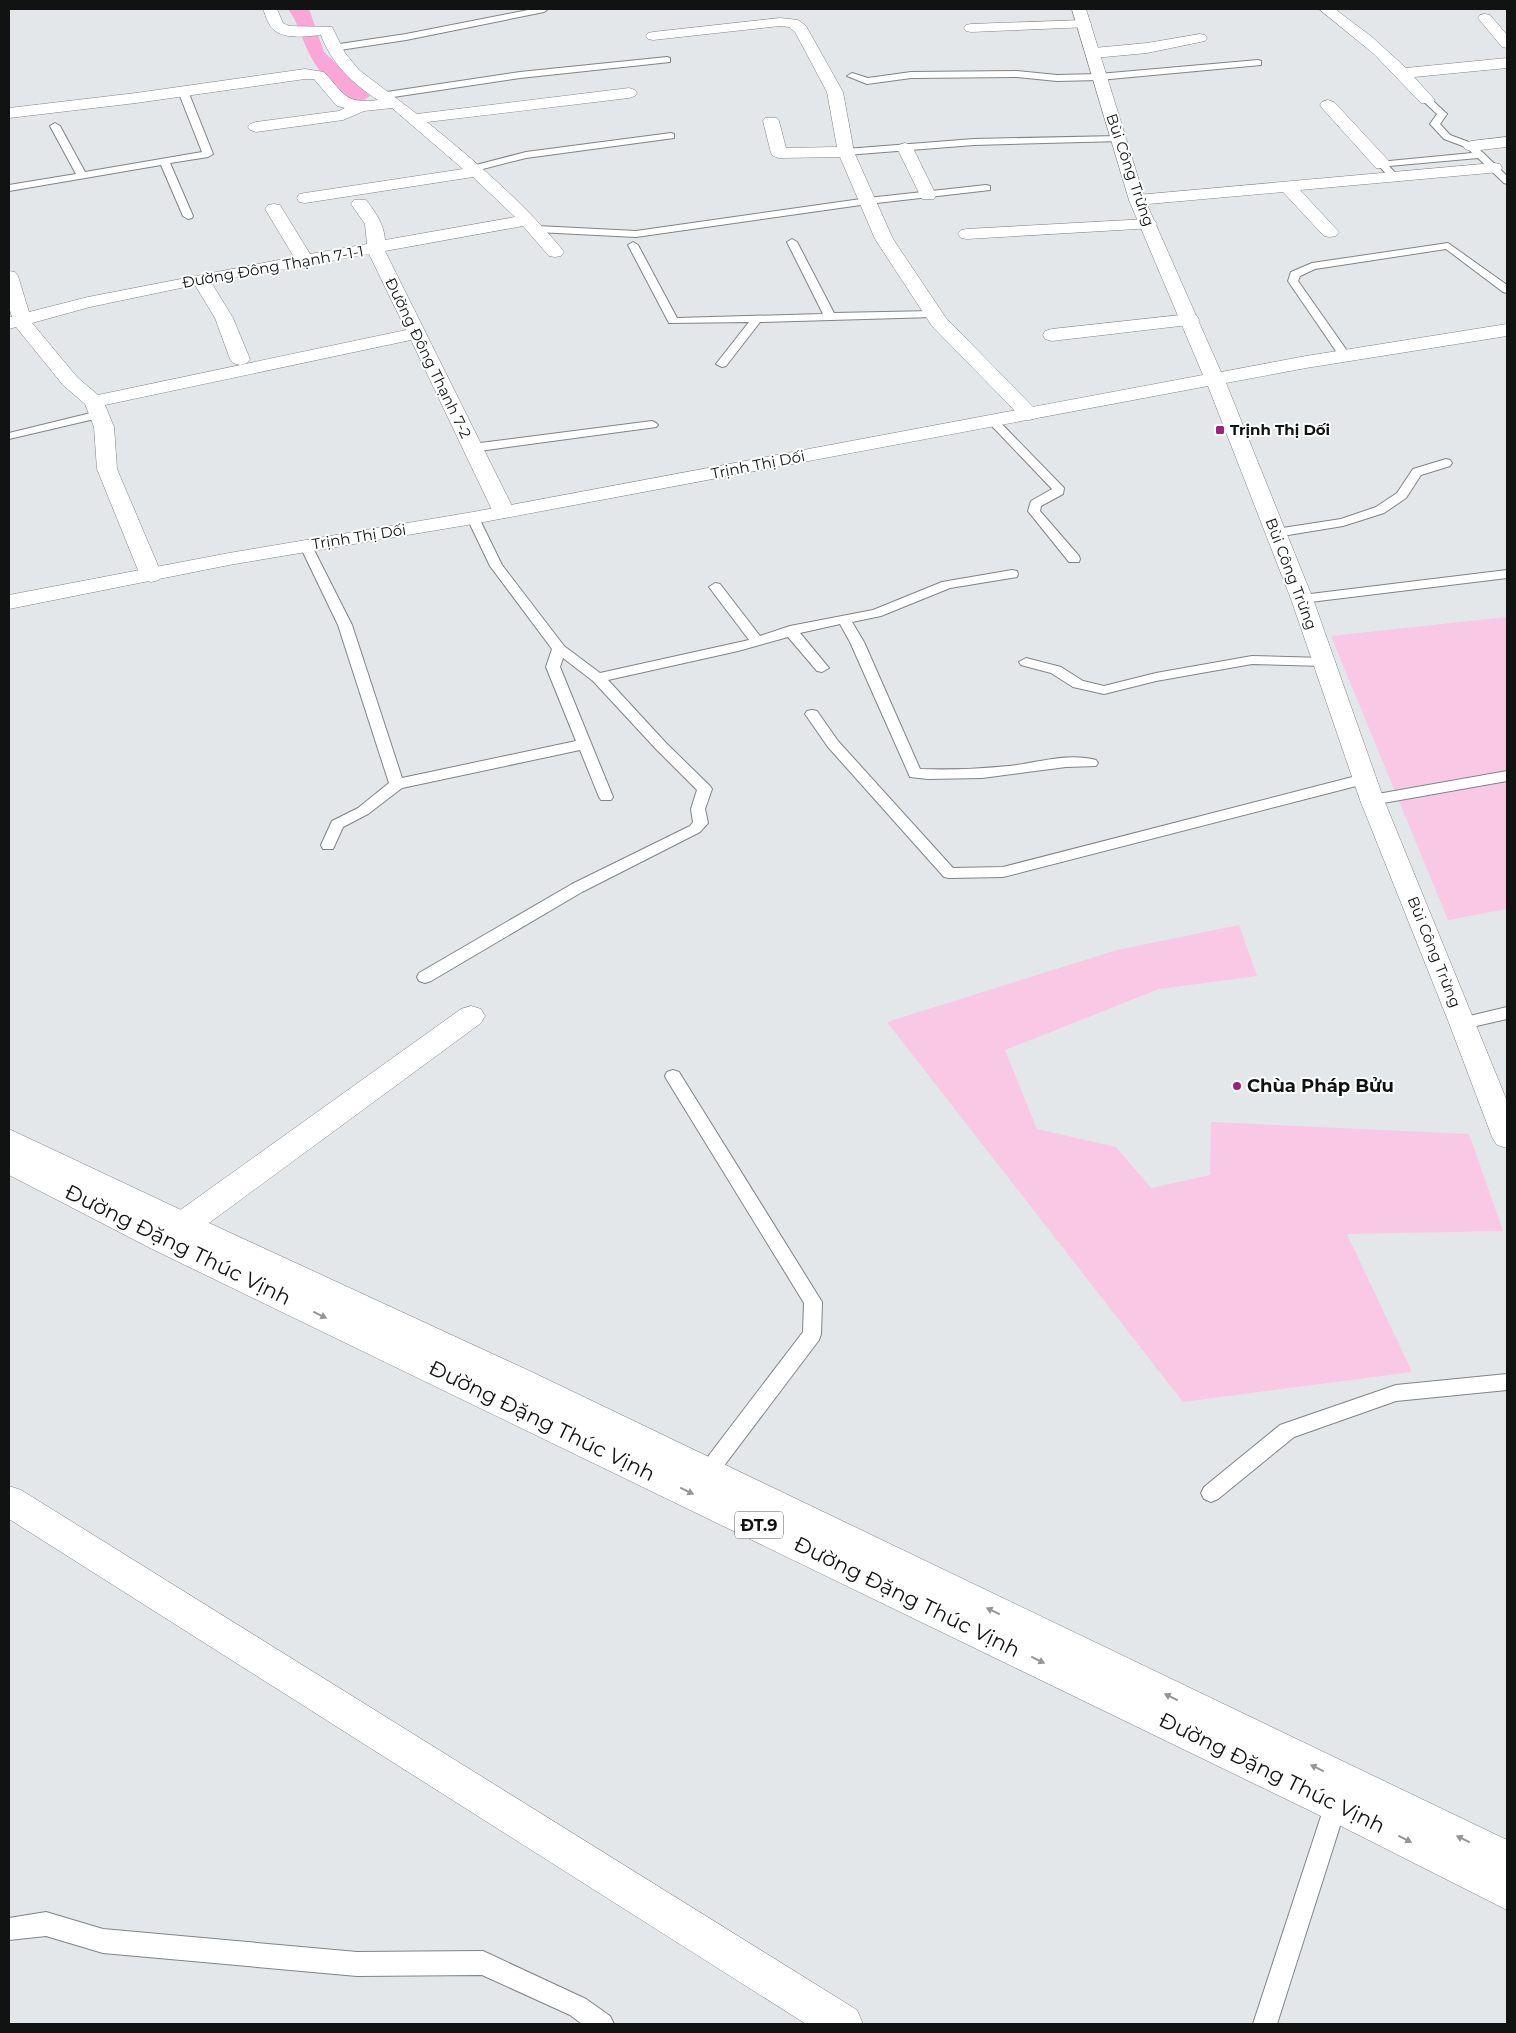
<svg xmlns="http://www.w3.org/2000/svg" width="1516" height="2033" viewBox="0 0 1516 2033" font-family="Montserrat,sans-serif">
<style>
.green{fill:#f9c8e4}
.water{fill:#faa6d7}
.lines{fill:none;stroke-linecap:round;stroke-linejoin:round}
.service-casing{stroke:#808486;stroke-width:2}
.minor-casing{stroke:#808486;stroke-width:1}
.tertiary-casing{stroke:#808486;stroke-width:1}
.primary-casing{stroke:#808486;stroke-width:1}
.service{fill:#fff;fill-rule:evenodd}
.minor{fill:#fff;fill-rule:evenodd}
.tertiary{fill:#fff;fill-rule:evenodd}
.primary{fill:#fff;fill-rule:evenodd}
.oneway{fill:#949595}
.poi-dot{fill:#9e2277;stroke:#fff;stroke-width:2}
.labels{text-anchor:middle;stroke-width:4;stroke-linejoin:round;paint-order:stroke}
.far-street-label{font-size:15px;fill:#111313;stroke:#fff}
.far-poi-label{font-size:15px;font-weight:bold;fill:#111313;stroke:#fff;text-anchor:start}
.shield{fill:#fff;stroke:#585a5a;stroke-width:1}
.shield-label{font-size:16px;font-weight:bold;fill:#111313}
.poi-label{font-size:18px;font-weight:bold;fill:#111313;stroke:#fff;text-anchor:start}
.near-street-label{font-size:21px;fill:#111313;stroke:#fff}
</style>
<rect width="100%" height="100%" fill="#e3e7e9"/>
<path class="green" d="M1507,617V909L1448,920L1331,636Z
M1239,925L1257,976L1159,989L1005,1050L1037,1129L1116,1147L1151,1188L1210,1175L1211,1122L1469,1134L1503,1231L1347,1234L1412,1372L1183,1402L887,1022L1117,950Z"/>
<path class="water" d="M288,9H309L324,52L370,96C349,115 316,69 308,51C301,37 298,22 288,9Z"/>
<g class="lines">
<g class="service-casing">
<path id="service" d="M533,9H548L544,12L406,40L333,51L329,48L333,45L406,34Z
M667,57L670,58V62L520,78L380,99L375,96L380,93L520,72Z
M1258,60L1261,61V65L1099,80L1057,81L1017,77L911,78L867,84L847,76L852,73L868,78L911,72L1017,71L1057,75L1099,74Z
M183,88L188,91L213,154L208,157L170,163L193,216L192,218L188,219L183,216L161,165L9,191V185L76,174L50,126L55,123L60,126L85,172L202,152L178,91Z
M1427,97L1430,98L1447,114L1440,124L1450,135L1474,144L1507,176V184L1504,183L1478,158L1389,166L1399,177L1397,179H1391L1379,166V162L1472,153L1468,148L1444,139L1432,126L1430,124L1437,114L1422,100Z
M671,133L674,134V138L526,158L471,172L466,169L468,167L526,152Z
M1118,136L1121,137V141L974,145L846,155L841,152L846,149L974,139Z
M986,185L990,186V190L868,204L636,237L537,232L532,229L537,226L636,231L868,198Z
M792,239L797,242L834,313L934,311L939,314L934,317L760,322L726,366L722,367L716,364L749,322L669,323L628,245L633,242L638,245L677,318L823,314L787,242Z
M1448,243L1507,285V293L1503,292L1446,249L1315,269L1300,276L1298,281L1350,355L1344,358L1340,357L1288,281L1291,272L1312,263Z
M99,411L103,413L105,415L103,417L9,439V433Z
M993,417L997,419L1064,488L1063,494L1041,506L1040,511L1079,556L1080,559L1079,562H1069L1028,511L1031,501L1052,489L989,423L987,421Z
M652,421L656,423L658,425L656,427L472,452L466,448L472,444Z
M1446,459L1450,460L1452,463L1450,466L1421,475L1406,498L1384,513L1343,526L1276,537L1270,533L1276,529L1341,519L1376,507L1397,493L1413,469Z
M473,514L479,518L502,565L564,646L600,673L749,640L709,587L715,583L720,584L760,636L790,626L873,610L942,582L1012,570L1017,571L1018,574L1017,577L950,588L881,616L852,622L864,642L920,769C950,770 979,769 1009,766C1037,763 1068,752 1096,760L1098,763L1096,766L1066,767L982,778L928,779L910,777L850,642L840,624L800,633L829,668L822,672L817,671L788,637L738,651L608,680L666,743L710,786L712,789L705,809L708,823L700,832L582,892L431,981L425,983L419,981L417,977L419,973L572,884L690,826L693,822L691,809L697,790L656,749L593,681L563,658L560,667L613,797L611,800H601L599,797L580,750L402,788L368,814L343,827L333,849H323L321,845L332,821L358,808L389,783L338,625L300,546L302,543L306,542L312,546L352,625L402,778L576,741L546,667L552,649L490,566L467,518Z
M1507,570V578L1302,603L1295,599L1302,595Z
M1252,656L1324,658L1331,662L1324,666L1252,664L1156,681L1104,694L1073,687L1051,673L1021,665L1019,662L1026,658L1061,667L1083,681L1104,686L1156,673Z
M812,710L817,711L838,741L953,868L1003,867L1364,774L1369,776L1371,779L1369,782L1364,784L1003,877L949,878L944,877L828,747L805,714L807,711Z
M1507,771V781L1372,805L1367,803L1365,800L1367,797L1372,795Z
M1507,1007V1019L1463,1029L1457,1027L1455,1023L1457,1019Z
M673,1070L679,1072L822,1302L821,1334L819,1340L714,1479L707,1482L700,1479L697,1473L700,1467L803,1332L804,1303L667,1080L665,1076L667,1072Z
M1507,1374V1390L1396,1401L1294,1437L1218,1499L1211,1502L1204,1499L1201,1493L1204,1487L1280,1425L1396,1385Z
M1336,1793L1344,1796L1347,1804L1277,2024H1253L1325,1804L1328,1796Z
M46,1912L103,1929L357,1952L483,1951L586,1999L610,2016L614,2024H582L570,2015L482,1975L357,1976L103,1953L46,1936L9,1940V1918Z"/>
</g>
<g class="minor-casing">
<path id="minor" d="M263,9H277L283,23L289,26L332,27L345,53L359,70L417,114L629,88L635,90L637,93L635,96L629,98L427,122C475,161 522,201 561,248L564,252L561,256L555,257L549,256L523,226L385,251L515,512L511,516L504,518L497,516L493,512L411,340L105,405L114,427L117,469L162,575L159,580L151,582L143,580L140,575L97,469L94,427L85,404L63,385L16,327L9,329V317H12L9,307V271L15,272L18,276L29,312L88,297L294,257L265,209L268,205L274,204L280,205L310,254L367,244L365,224L351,204L354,200H366C376,213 384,224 385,240L515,217L473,177L305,203L299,202L297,198L299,194L305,193L463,169L392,108L364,111L343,120L256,132L250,130L248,127L250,124L256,122L339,111L345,108L337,106L314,79H305L136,103L9,118V108L136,93L305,69L324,72C345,95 345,104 378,100C353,84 331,63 321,35C308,36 286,40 274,30C268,25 266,16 263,9ZM369,254L406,330L98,395L77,377L32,323L90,307L195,285L215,318L230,359L233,363L240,365L247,363L250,359L233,318L211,282Z
M1319,9H1335L1372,37L1406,68L1507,58V68L1414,77L1435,100L1433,103H1421L1374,54Z
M1485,14L1490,15L1507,35V48L1502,47L1478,18L1480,15Z
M780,18L798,20L806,26L843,92L854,152L893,239L946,318L1036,410L1039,414L1036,418L1029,420L1022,418L932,326L875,239L840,157L779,158L773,156L771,153L763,121L765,118H777L779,121L786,148L837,147L827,92L795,32L789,27L780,26L653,40L648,39L646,36L648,33L653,32Z
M1084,20L1089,21L1091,24L1089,27L971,32L966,31L964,28L966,25L971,24Z
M1200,34L1205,35L1207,38L1205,41L1147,53L1094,58L1089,56L1086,53L1089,50L1094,48L1147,43Z
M1328,100L1334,102L1388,160L1390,164L1388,168H1376L1322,108L1320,105L1322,102Z
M1507,137V147L1471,151L1465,149L1463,146L1465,143L1471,141Z
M905,143L911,145L913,148L936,195L934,199H922L920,195L897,148L899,145Z
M1494,163L1500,164L1502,168L1500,172L1300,190L1339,232L1336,236L1330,237L1324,236L1283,192L1137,205L1131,204L1129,200L1131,196L1137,195Z
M1148,219L1154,220L1157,224L1154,228L967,239L961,238L958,234L961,230L967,229Z
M1190,314L1197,316L1199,320L1197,324L1052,341L1045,339L1043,335L1045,331L1052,329Z
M471,1006L481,1009L485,1016L481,1023L194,1234L183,1237L172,1234L168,1225L172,1216L461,1009Z
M9,1486L21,1490L857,2010L863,2024H806L9,1519Z"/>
</g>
<g class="tertiary-casing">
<path id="tertiary" d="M1072,9H1086L1145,200L1221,372L1306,356L1507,324V336L1306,368L1226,383L1313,599L1384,800L1507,1101V1148L1497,1145L1492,1137L1449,1023L1360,800L1291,599L1208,386L473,524L229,565L9,609V595L229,553L473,512L1203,375L1129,200Z"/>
</g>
<g class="primary-casing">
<path id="primary" d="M9,1129L194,1216L534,1373L1507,1840V1910L1323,1817L152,1249L9,1175Z"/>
</g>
<use href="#service" class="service"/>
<use href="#minor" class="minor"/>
<use href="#tertiary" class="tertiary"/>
<use href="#primary" class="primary"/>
</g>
<defs><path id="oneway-solid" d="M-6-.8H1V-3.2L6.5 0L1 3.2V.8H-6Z" transform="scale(1.25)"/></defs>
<g class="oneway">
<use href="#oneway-solid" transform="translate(320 1315) rotate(26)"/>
<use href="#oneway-solid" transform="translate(687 1491) rotate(26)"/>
<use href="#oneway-solid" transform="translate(993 1611) rotate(-154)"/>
<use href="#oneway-solid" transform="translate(1038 1660) rotate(26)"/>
<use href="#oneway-solid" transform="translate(1171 1697) rotate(-154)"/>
<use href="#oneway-solid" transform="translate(1317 1768) rotate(-154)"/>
<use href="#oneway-solid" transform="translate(1405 1839) rotate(27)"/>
<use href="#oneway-solid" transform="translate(1463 1839) rotate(-154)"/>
</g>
<g class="poi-dot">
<rect x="1215" y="425" width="10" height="10" rx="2.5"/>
<circle cx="1237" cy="1086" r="5"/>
</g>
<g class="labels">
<g class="far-street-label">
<text transform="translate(1130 170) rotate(71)" y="5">Bùi Công Trừng</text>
<text transform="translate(273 267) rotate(-10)" y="5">Đường Đông Thạnh 7-1-1</text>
<text transform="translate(428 358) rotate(64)" y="5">Đường Đông Thạnh 7-2</text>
<text transform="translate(758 465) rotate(-11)" y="5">Trịnh Thị Dối</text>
<text transform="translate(359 537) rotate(-9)" y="5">Trịnh Thị Dối</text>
<text transform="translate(1291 574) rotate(69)" y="5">Bùi Công Trừng</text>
<text transform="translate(1434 952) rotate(68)" y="5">Bùi Công Trừng</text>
</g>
<g class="far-poi-label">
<text x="1230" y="435">Trịnh Thị Dối</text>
</g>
<rect class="shield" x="735" y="1511.5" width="48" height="27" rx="4"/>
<g class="shield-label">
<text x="759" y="1531">ĐT.9</text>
</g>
<g class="poi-label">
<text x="1247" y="1092">Chùa Pháp Bửu</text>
</g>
<g class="near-street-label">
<text transform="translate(178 1245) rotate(26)" y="7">Đường Đặng Thúc Vịnh</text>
<text transform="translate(542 1421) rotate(26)" y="7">Đường Đặng Thúc Vịnh</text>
<text transform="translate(907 1597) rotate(26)" y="7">Đường Đặng Thúc Vịnh</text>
<text transform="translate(1272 1773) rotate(26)" y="7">Đường Đặng Thúc Vịnh</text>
</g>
</g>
<rect width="1516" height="2033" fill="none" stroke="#111313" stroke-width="20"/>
</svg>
